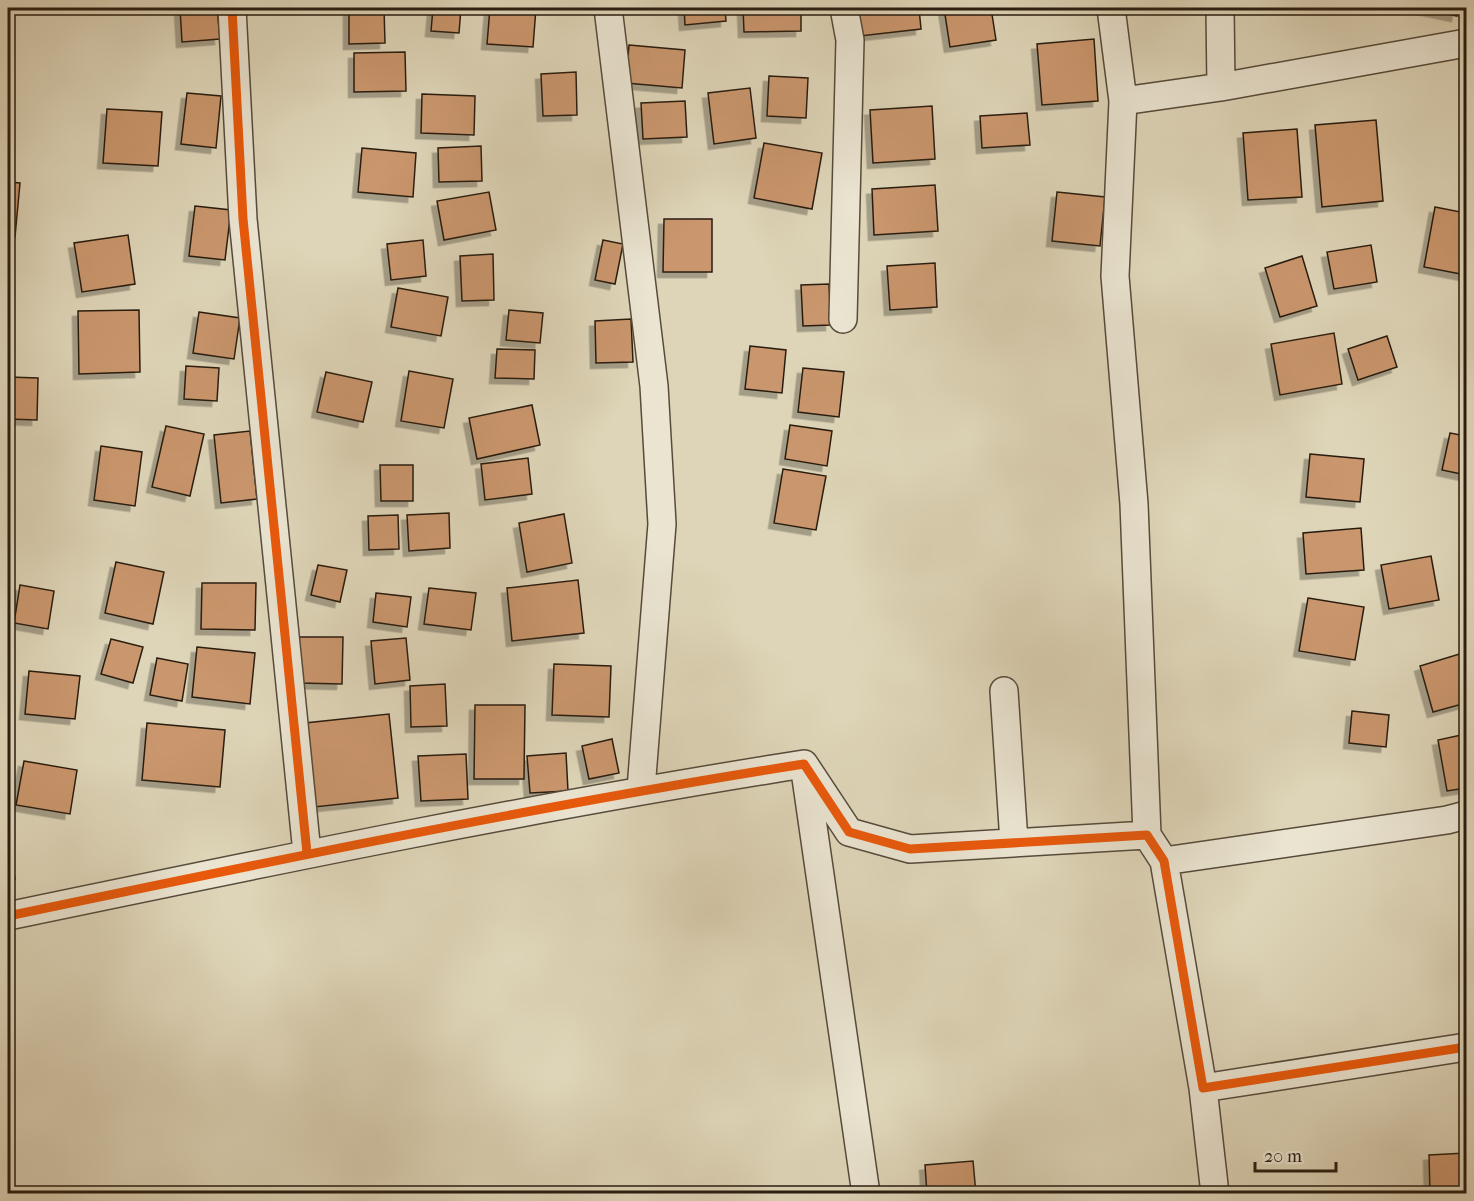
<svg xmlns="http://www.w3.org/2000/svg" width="1474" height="1201" viewBox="0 0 1474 1201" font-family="'IM FELL French Canon',serif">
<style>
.building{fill:#ca966d;stroke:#291d11;stroke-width:1.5;filter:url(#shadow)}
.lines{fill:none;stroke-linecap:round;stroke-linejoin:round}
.minor-casing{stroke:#564b3b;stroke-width:30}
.minor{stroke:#eae4d1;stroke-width:27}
.cycleway-casing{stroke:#eae4d1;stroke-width:13}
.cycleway{stroke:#e8590c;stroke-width:9}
</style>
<defs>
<filter id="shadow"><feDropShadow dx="-5.5" dy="5.5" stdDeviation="0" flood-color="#0004"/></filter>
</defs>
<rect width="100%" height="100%" fill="#ded5b8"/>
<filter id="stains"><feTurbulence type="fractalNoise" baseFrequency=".00333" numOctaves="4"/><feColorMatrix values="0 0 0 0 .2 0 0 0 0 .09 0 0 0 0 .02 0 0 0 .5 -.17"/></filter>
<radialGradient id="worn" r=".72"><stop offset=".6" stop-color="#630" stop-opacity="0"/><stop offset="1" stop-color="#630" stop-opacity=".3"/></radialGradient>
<path class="building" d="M180,8H217L220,39L182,42Z
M349,8H384L385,43L349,44Z
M433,8H461L459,33L431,31Z
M490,8H536L533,47L487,44Z
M684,8H725L726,21L685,25Z
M743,8H801V31L744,32Z
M857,8H919L921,29L860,36Z
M944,8H991L996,40L950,47Z
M1418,8H1458L1457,16Z
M1094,39L1098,101L1042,105L1037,44Z
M629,45L685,50L682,88L626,83Z
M405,52L406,91L354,92V53Z
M576,72L577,115L543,116L541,74Z
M769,76L808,78L806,118L767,116Z
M750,88L756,138L714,144L708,93Z
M187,93L221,96L216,148L181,144Z
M422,94L475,96L474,135L421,133Z
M685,101L687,137L643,139L641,103Z
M932,106L935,159L873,163L870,110Z
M107,109L162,112L158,166L103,163Z
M1027,113L1030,145L982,148L980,116Z
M1376,120L1383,201L1322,207L1315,125Z
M1297,129L1302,197L1248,200L1243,133Z
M764,143L822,153L812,209L754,198Z
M481,146L482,181L439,182L438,148Z
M362,148L416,153L413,197L358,192Z
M8,182L20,183L15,237L8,236Z
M935,185L938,231L874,235L872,189Z
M489,192L496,230L444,240L437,201Z
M1057,192L1105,197L1100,246L1052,241Z
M195,206L231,210L225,260L189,256Z
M1435,207L1466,213V275L1424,267Z
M664,219H712V272H663Z
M128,235L135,284L82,292L74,243Z
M423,240L426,276L391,280L387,244Z
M603,240L623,244L615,284L595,280Z
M1371,245L1377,282L1334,289L1327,252Z
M493,254L494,300L462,301L460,256Z
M1302,256L1317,306L1280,317L1265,268Z
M935,263L937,307L890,310L887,266Z
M829,284L831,325L803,326L801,285Z
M398,288L448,297L441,336L391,327Z
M139,310L140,372L79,374L78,311Z
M509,310L543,313L540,343L506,340Z
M199,312L240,318L234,359L193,353Z
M631,319L633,362L596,363L595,321Z
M1334,333L1342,384L1280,395L1271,344Z
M1387,336L1397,367L1358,380L1348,349Z
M750,346L786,350L782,393L745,389Z
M497,349L535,350L534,379L495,378Z
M186,366L219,368L217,401L184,399Z
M803,368L844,372L839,417L798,412Z
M409,371L453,379L444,428L401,421Z
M326,372L372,382L363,422L317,412Z
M8,377L38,378L37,420L8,419Z
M532,405L540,445L477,459L469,418Z
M790,425L832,431L827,466L785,459Z
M166,426L204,434L190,496L152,487Z
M250,431L257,499L221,503L214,435Z
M1450,433L1466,436V475L1442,470Z
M101,446L142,452L135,506L94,500Z
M1310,454L1364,459L1360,502L1306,497Z
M528,458L532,494L485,500L481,464Z
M380,465H413V501H381Z
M783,469L826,476L816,530L774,523Z
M449,513L450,548L409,551L407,515Z
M564,514L572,563L527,572L519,523Z
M398,515L399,549L369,550L368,516Z
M1361,528L1364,570L1306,574L1303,533Z
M1431,556L1439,600L1389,609L1381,565Z
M116,562L164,572L153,624L105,613Z
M318,565L347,570L340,602L311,595Z
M578,580L584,633L512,641L507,588Z
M202,583H256L255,630L201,629Z
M20,585L54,591L48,629L14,623Z
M429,588L476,593L471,630L424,624Z
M376,593L411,597L407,627L373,622Z
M1308,598L1364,607L1355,660L1299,651Z
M299,637H343L342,684L299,683Z
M406,638L410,680L375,684L371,641Z
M111,639L143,647L133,683L101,674Z
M197,647L255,653L250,704L192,697Z
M1466,652V703L1433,712L1420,666Z
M157,658L188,664L182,701L150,695Z
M554,664L611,666L609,717L552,715Z
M29,671L80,676L75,719L25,714Z
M445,684L447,726L411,727L410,686Z
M475,705H525L524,779H474Z
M1352,711L1389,715L1386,747L1349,743Z
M389,714L398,798L314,807L305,723Z
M147,723L225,730L220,787L142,780Z
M1466,734V788L1447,791L1438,740Z
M612,739L619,773L589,779L582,746Z
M566,753L568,791L530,793L527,756Z
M466,754L468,799L421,801L418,756Z
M24,761L77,770L70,814L16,805Z
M8,840L15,879L8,881Z
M1466,1153V1194H1430L1429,1155Z
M973,1161L976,1194H927L925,1165Z"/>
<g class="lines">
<g class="minor-casing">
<path id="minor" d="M232,8L243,219L307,853
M608,8L654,386L662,524L641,789
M1111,8L1123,101L1115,276L1134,504L1147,835
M1220,8L1221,87
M1123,101L1221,87L1466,43
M843,319L850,40L844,8
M1004,691L1014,842
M805,771L866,1194
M1164,861L1447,820L1466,815
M8,916C272,861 537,806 804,764L849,832L910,849L1147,835L1164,861L1203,1088L1466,1047
M1203,1088L1215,1194"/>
</g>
<use href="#minor" class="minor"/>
<g class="cycleway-casing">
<path id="cycleway" d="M232,8L243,219L307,853
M8,916C272,861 537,806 804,764L849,832L910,849L1147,835L1164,861L1203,1088L1466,1047"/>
</g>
<use href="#cycleway" class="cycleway"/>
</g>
<rect width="1474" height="1201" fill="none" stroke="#ded5b8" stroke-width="30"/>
<rect x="9" y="9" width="1456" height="1183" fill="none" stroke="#291d11" stroke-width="3"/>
<rect x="15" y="15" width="1444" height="1171" fill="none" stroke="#291d11" stroke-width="1.5"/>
<path d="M1255 1162v9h81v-9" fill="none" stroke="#291d11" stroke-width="3"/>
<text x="1264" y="1162" font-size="18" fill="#291d11" stroke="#eae4d1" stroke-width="4.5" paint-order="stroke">20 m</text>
<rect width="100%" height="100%" filter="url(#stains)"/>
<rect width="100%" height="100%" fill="url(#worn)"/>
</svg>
